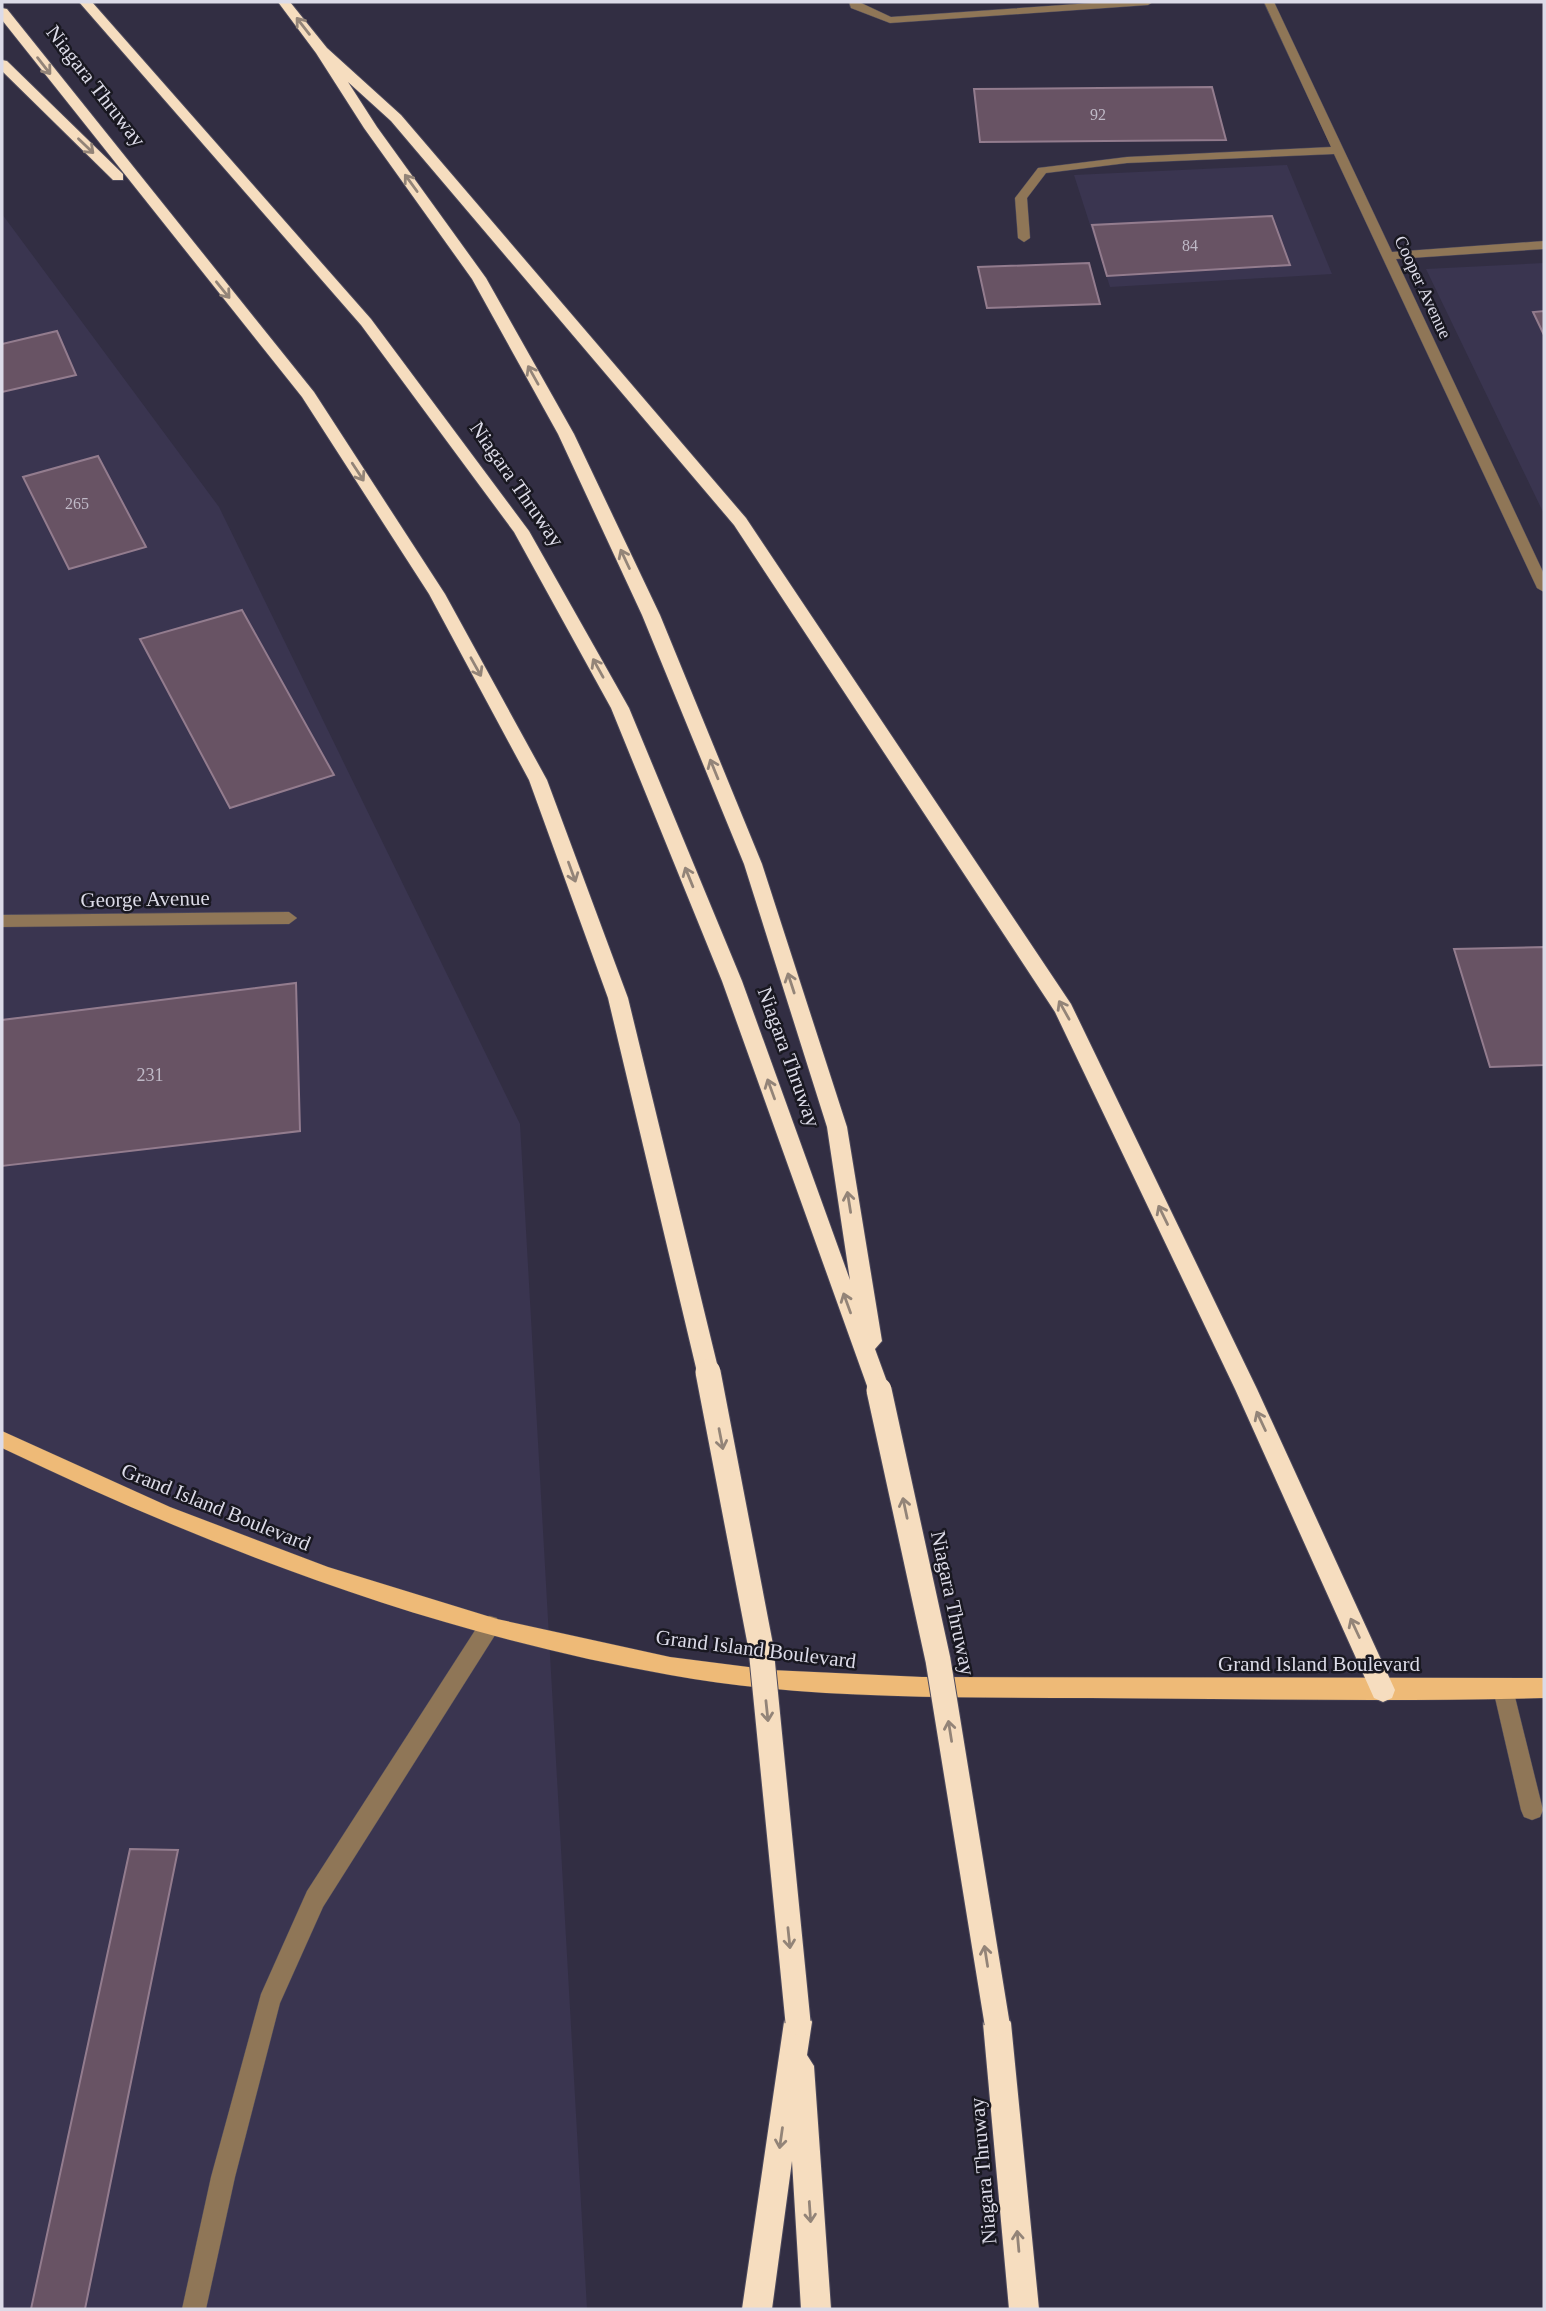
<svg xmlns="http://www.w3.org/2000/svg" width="1546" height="2311" viewBox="0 0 1546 2311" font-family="Georgia,serif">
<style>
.built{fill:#3a3550}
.building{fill:#685364;stroke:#937c8e;stroke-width:2}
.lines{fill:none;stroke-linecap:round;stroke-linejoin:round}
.minor-casing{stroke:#4d4a5d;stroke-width:1}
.major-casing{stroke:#4d4a5d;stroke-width:1}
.highway-casing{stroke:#4d4a5d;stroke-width:2}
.minor{fill:#8f7657;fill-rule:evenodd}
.major{fill:#eeba77;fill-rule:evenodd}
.highway{fill:#f6ddbf;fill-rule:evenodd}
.highway-bridge-casing{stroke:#4d4a5d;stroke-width:27;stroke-linecap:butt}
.highway-bridge{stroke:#f6ddbf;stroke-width:25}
.oneway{stroke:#938478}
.labels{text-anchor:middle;stroke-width:5;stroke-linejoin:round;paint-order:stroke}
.far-number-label{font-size:16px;fill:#bfb9c7}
.far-street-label{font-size:18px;fill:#dcdbe8;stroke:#191821}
.number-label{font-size:18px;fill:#bfb9c7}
.street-label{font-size:21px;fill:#dcdbe8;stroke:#191821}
</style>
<rect width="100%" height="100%" fill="#322e43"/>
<path class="built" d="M1287,165L1332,274L1110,287L1074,175Z
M2,214L219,507L520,1124L587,2309H2Z
M1544,263V514L1426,269Z"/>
<path class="building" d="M1212,87L1226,140L980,142L974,89Z
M1272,216L1290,265L1107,276L1092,225Z
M1089,263L1100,304L987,308L978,267Z
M1544,311V335L1533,312Z
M57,331L76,375L2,392V344Z
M98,456L146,547L69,569L23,477Z
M242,610L334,775L230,808L140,639Z
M1544,947V1065L1490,1067L1454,949Z
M296,983L300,1131L2,1166V1020Z
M130,1849L178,1850L85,2309H31Z"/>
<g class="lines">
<g class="minor-casing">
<path id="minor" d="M849,2H859L891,17L1106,2H1153L1148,5L890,23L851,8Z
M1264,2H1274L1392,252L1544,241V249L1396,259L1544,574V592L1537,588L1334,154L1127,163L1046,173L1027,198L1030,238L1024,242L1018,238L1015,198L1038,168L1127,157L1331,147Z
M289,912L297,918L289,924L2,927V915Z
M490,1616L497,1618L500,1625L497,1632L323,1907L280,2003L235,2177L206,2309H182L211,2177L261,1994L307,1891L483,1618Z
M1503,1679L1510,1682L1513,1689L1543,1810L1540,1817L1532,1820L1524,1817L1521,1810L1493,1689L1496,1682Z"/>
</g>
<g class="major-casing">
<path id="major" d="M2,1431L170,1507L328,1567L497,1619L670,1657L771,1670L922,1677L1544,1678V1698C1393,1702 1242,1699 1091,1698C950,1697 809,1700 670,1675C436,1634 215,1550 2,1448Z"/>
</g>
<g class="highway-casing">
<path id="highway" d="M79,2H92L371,319L529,531L629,708L742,981L850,1280L827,1127L744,864L642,615L558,434L472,279L364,128L316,53L278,2H290L327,48L401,115L746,518L1071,1004L1257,1389L1395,1690L1392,1698L1383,1702L1374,1698L1235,1389L1055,1012L734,525L391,121L348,82L377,127L486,278L574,434L660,615L762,864L847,1127L882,1341L875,1349L890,1390L887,1397L879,1400L871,1397L722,981L611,708L514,532L361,325Z
M2,8L7,9L314,392L445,594L547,780L628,998L719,1372L716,1379L708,1382L700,1379L697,1372L608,998L529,780L429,594L302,397L2,20Z
M2,60L7,61L123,174V180H113L2,71Z
M798,2008L808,2012L812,2022L807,2055L814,2066L831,2309H801L792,2161L772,2309H742L784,2022L788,2012Z
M997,2009L1007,2013L1011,2023L1039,2309H1009L983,2023L987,2013Z"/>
</g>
<use href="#minor" class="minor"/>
<use href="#major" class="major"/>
<use href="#highway" class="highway"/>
<g class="highway-bridge-casing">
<path id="highway-bridge" d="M708,1372L761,1648L798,2022
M879,1390L938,1660L997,2023"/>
</g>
<use href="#highway-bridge" class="highway-bridge"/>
</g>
<defs><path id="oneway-shaft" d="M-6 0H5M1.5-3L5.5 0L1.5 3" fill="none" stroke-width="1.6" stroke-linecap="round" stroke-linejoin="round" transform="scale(1.75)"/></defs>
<g class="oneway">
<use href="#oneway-shaft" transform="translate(303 26) rotate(-128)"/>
<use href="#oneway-shaft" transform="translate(44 66) rotate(52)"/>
<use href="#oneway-shaft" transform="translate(86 146) rotate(44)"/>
<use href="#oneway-shaft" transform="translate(411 183) rotate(-126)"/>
<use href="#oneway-shaft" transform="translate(223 290) rotate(51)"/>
<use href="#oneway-shaft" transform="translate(533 375) rotate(-119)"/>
<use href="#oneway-shaft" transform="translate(358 472) rotate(57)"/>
<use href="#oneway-shaft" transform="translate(625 559) rotate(-115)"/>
<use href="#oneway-shaft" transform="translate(476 667) rotate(61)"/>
<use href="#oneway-shaft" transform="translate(598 668) rotate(-119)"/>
<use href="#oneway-shaft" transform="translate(714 769) rotate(-112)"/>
<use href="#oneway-shaft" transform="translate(572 872) rotate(70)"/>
<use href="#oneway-shaft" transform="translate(689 877) rotate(-112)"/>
<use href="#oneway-shaft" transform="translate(791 983) rotate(-108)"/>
<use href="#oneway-shaft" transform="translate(1064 1010) rotate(-119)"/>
<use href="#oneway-shaft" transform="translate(771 1089) rotate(-110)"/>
<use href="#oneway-shaft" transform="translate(849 1202) rotate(-99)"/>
<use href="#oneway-shaft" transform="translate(1163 1215) rotate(-116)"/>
<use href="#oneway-shaft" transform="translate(847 1303) rotate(-110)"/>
<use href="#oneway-shaft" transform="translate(1261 1421) rotate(-115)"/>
<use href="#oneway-shaft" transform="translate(721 1439) rotate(79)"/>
<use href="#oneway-shaft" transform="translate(905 1508) rotate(-102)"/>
<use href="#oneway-shaft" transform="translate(1355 1628) rotate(-115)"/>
<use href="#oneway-shaft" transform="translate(767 1711) rotate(84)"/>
<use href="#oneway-shaft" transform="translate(950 1731) rotate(-99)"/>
<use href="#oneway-shaft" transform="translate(789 1938) rotate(84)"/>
<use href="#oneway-shaft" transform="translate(986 1956) rotate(-99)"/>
<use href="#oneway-shaft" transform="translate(781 2138) rotate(98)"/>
<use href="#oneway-shaft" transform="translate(810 2212) rotate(86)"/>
<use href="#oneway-shaft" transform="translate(1018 2241) rotate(-95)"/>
</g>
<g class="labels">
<g class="far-number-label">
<text x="1098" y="120">92</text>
<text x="1190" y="251">84</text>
<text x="77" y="509">265</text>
</g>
<g class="far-street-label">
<text transform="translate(1423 287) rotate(65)" y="6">Cooper Avenue</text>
</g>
<g class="number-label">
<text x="150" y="1081">231</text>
</g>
<g class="street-label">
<text transform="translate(96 86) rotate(52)" y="7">Niagara Thruway</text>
<text transform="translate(517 484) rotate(55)" y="7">Niagara Thruway</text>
<text transform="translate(145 899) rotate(-1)" y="7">George Avenue</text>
<text transform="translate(789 1057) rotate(70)" y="7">Niagara Thruway</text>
<text transform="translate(216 1507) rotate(22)" y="7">Grand Island Boulevard</text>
<text transform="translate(953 1603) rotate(78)" y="7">Niagara Thruway</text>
<text transform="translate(756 1649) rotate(7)" y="7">Grand Island Boulevard</text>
<text x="1319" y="1671">Grand Island Boulevard</text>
<text transform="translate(983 2171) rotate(-95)" y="7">Niagara Thruway</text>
</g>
</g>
<rect width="1546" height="2311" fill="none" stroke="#dcdbe8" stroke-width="7"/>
</svg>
